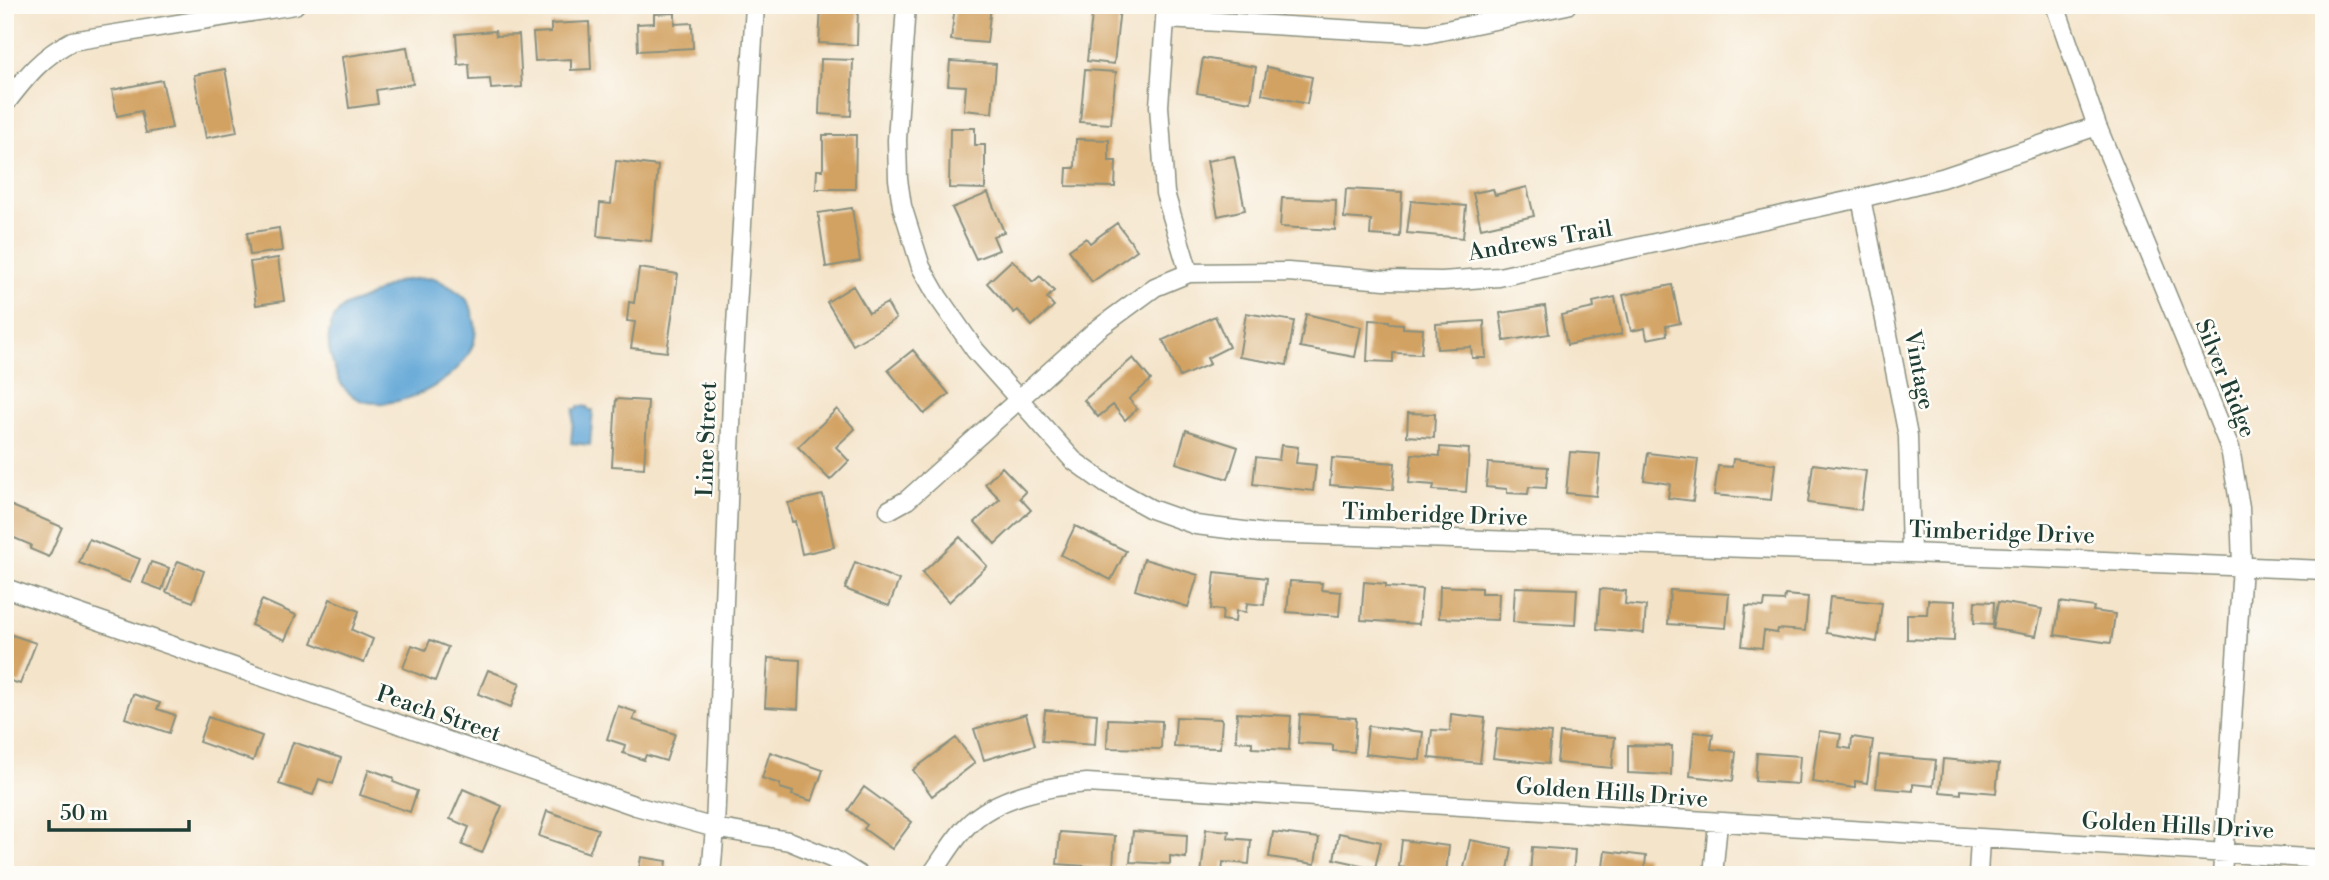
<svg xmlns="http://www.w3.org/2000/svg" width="2329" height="880" viewBox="0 0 2329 880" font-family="'Libre Bodoni',serif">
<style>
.water{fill:#61a6d6;stroke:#407285;stroke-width:2}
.building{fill:#d2a262}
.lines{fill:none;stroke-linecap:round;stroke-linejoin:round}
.street-casing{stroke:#8a907f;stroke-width:21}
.street{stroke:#fff;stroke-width:18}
.labels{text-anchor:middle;stroke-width:5;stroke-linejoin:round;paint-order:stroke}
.street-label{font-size:23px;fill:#1f3d34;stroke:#fdfcf7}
</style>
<rect width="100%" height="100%" fill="#fdfcf7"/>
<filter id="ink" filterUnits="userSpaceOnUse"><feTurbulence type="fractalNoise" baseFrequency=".0143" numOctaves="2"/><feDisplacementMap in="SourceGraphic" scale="14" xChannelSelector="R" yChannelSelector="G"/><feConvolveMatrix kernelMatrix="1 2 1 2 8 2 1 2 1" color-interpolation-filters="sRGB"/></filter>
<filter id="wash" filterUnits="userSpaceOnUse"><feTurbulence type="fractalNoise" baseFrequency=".00686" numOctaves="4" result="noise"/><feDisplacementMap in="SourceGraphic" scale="28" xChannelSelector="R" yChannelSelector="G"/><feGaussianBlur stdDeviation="1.57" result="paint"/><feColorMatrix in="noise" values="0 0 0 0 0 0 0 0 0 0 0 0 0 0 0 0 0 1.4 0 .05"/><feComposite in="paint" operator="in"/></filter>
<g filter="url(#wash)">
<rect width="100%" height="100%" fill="#f4e4ca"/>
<path class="water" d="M434,278C445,284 462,292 469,303C472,307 472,314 474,319C490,373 383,426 349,393C339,385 336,372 332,360C326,342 327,320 344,307C349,303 357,302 363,299C374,294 386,286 397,282C408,278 423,279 434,278Z
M578,406L588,407V410H593L590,445L571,443L574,409H578Z"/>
<g id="blocks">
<path class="building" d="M821,5H858L857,45L819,43Z
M955,5H991L987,43L951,40Z
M1093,6L1120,8L1114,64L1087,61Z
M675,13V24L692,23L693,48L638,51L637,24L654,23V14Z
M589,22L591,69L571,70V59L535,61L533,33L551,32V24Z
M495,31L496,36L519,35L522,87L491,89L490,79L470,80L469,64L458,65L456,34Z
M407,47L413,84L376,90L378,104L349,108L342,57Z
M1203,58L1256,67L1251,102L1197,93Z
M821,59L853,60L851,116L819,114Z
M950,61L996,64L992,113L964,110L966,86L948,85Z
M1267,67L1312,77L1307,104L1262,94Z
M225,69L237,132L206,138L194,75Z
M1085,70L1116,72L1111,124L1080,122Z
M162,80L172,128L146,133L141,111L117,116L112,90Z
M950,128H975V145H985V189L949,188Z
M823,135H856L855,189H816L817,170H823Z
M1076,139L1109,140V161H1116L1115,187L1066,186L1067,168H1075Z
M1234,156L1245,210L1218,216L1207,161Z
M616,161L658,166L651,241L597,236L600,203L611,204Z
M1527,187L1534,216L1481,228L1473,193L1493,189L1495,195Z
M1346,189L1402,192L1400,237L1370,235L1371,220L1344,218Z
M988,193L1004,232L993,236L999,250L976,259L952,208Z
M1282,198L1336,200L1335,230L1280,227Z
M1411,201L1466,206L1463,238L1407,233Z
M852,208L860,261L826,267L818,213Z
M1117,223L1137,250L1092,282L1069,250L1086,238L1090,243Z
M279,228L282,251L250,255L247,233Z
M278,258L284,301L256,305L250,262Z
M1012,260L1033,282L1040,276L1054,291L1047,298L1054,306L1032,326L1018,310L1014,313L987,283Z
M639,268L678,274L667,352L631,348L635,322L627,321L629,302L634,303Z
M1672,285L1680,323L1666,326L1667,335L1647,339L1645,328L1631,331L1623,295Z
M853,286L869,313L887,303L896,319L853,345L827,302Z
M1615,297L1622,334L1567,345L1561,315L1594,308L1593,302Z
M1545,306L1549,334L1504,341L1500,313Z
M1246,313L1294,321L1287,365L1239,357Z
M1306,314L1361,327L1355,357L1300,347Z
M1215,316L1229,347L1207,358L1210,364L1180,377L1163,340Z
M1369,320L1389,321V323L1403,324V328L1423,329L1421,354L1393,353V362L1367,361Z
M1484,321L1486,358H1472L1471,347L1437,349L1436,324Z
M913,350L949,394L924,414L888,370Z
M1133,358L1151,380L1129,399L1137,409L1125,420L1113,405L1098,417L1084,400Z
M616,399L648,401L644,468L612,466Z
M837,409L855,429L836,447L849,461L830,480L798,447Z
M1408,413L1435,414L1434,438L1407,436Z
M1186,430L1238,447L1228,479L1176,463Z
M1281,445L1298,447L1296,463L1316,465L1313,491L1253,484L1256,457L1279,460Z
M1440,447L1469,449L1466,492L1433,490L1434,485L1409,483L1412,454L1440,456Z
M1570,452L1600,454L1596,496L1566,493Z
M1648,453L1698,459L1693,501L1668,498L1670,484L1644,480Z
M1332,458L1395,463L1393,490L1330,485Z
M1733,459L1775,464L1771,500L1714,495L1718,466L1732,467Z
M1488,463L1548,467L1546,488L1529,487L1528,494L1507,493V489L1486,487Z
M1813,464L1866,471L1861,510L1808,503Z
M1002,467L1026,492L1020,498L1031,510L995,544L975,522L1000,499L985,484Z
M823,495L834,547L802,554L795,521L792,522L788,503Z
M5,503L62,527L49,557L30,549L31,545L5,534Z
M1075,526L1126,551L1111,580L1061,555Z
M960,537L987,566L949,602L922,573Z
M89,539L140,559L130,583L79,563Z
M1144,559L1198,575L1188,607L1135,590Z
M178,561L204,571L193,602L166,592Z
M151,562L169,568L162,590L143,583Z
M855,562L899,580L889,606L845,589Z
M1215,572L1267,578L1264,605L1247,603L1246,612L1236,611L1235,622L1222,620L1223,610L1211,609Z
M1290,581L1322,583L1321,590L1341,592L1339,616L1287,612Z
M1364,582L1386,584V587L1422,589L1419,624L1361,620Z
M1440,586L1481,588V593H1499L1498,620L1439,618Z
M1515,587L1577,589L1575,625L1513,622Z
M1600,589L1626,591L1625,604L1646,606L1644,633L1597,629Z
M1670,590L1729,594L1726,628L1668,624Z
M1785,595L1808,597L1805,631L1778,629L1777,633L1764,631L1762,648L1742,646L1746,606L1764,607L1765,600L1784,601Z
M1830,597L1882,603L1877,642L1826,633Z
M330,599L359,611L352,630L373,639L364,663L312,643Z
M262,600L296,615L285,640L251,625Z
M1928,600L1955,601L1954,641L1907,639V614H1927Z
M1975,601L1994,602L1993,624L1974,623Z
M1998,602L2042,609L2036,636L1993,629Z
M2060,602L2094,607L2093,611L2115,614L2111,643L2055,635Z
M12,635L36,643L20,684L5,679V653Z
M430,640L448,647L435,681L403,668L412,645L426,650Z
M768,658L800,660L798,709L765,707Z
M488,670L520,683L511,707L478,694Z
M133,694L160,703L157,709L175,715L169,733L125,718Z
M618,706L636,712L633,720L675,734L666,761L646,755L644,760L623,753L625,745L607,739Z
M1045,710L1097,714L1095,745L1042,741Z
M1237,713L1291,716L1289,750L1252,748V742L1236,741Z
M1026,714L1035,745L984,760L974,729Z
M1300,714L1356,718L1354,752L1333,751V745L1298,743Z
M1451,714L1485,718L1480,763L1429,758L1432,730L1450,731Z
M208,717L262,736L253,761L199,742Z
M1176,717L1222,719L1220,748L1174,747Z
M1108,719L1162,721L1161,749L1107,748Z
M1368,726L1423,732L1420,760L1365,754Z
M1497,728L1551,733L1548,764L1493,758Z
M1819,731L1841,734L1839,747L1851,749L1852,737L1873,740L1867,783L1855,781V788L1812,782Z
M1694,732L1713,734L1711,749L1736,752L1733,781L1690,776Z
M1560,733L1615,737L1612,768L1557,763Z
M956,738L975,763L932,796L913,770Z
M293,742L341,758L333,784L319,779L313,795L279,784Z
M1628,745L1672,746L1671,775L1628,773Z
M770,752L823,770L812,801L792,795L793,792L780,788V784L762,778Z
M1757,753L1800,756L1798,784L1755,781Z
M1879,755L1936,760L1933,786L1913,784V791L1876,788Z
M1943,759L1999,764L1996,793L1961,790V794L1940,792Z
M369,769L394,778L393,782L417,791L410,812L360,795Z
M864,787L912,822L892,849L864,829L867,825L848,810Z
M463,789L502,806L482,853L462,845L469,827L450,819Z
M547,811L598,829L589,853L539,836Z
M1206,829L1229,831L1228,838L1251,840L1249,864L1223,862L1222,875H1201Z
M1133,831L1187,835L1186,858L1170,856V864L1130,862Z
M1060,832L1115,836L1113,868L1057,864Z
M1273,832L1319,838L1315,864L1269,857Z
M1339,833L1381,842L1375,868L1334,859Z
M1402,840L1449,846L1446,873L1399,867Z
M1470,840L1512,848L1507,875L1464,868Z
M1532,847L1575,850L1573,875H1530Z
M1605,851L1646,856L1644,875H1602Z
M641,857L667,861L665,875H638Z
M1810,867L1856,873V875H1809Z"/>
</g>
</g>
<g filter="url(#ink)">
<use href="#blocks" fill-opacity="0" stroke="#8a907f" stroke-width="2"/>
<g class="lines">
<g class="street-casing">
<path id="street" d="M906,5L897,140L898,179L902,206L921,267L938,297L975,350L1073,460L1106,484L1151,509L1196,525L1260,533L1911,553L2324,570
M1166,5L1159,106L1165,193L1189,273
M2055,5L2097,126L2230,448L2240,508L2242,566L2222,875
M1166,19L1427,34L1567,5
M5,104C26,77 41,57 72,41L295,5
M1861,198L1908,436L1911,553
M889,510L907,500L1095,331L1155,287L1189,273L1288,272L1385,280L1442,281L1499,277L1861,198L1942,178L2097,126
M5,588L636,806L715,828L789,841L833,859L859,875
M711,875L715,828L733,376L755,5
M931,875C943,859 953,840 967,826C995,797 1048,786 1087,783L2324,859
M1713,875L1718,823
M1978,875L1980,839"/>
</g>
<use href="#street" class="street"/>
</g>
</g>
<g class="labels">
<g class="street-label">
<text transform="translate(1540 240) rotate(-10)" y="8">Andrews Trail</text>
<text transform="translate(1920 370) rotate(79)" y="8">Vintage</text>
<text transform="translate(2226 378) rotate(68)" y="8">Silver Ridge</text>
<text transform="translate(706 439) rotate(-88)" y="8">Line Street</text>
<text transform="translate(1435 514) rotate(2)" y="8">Timberidge Drive</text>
<text transform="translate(2002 532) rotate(2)" y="8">Timberidge Drive</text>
<text transform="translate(439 713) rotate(19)" y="8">Peach Street</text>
<text transform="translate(1612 792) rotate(4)" y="8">Golden Hills Drive</text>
<text transform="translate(2178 825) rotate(3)" y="8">Golden Hills Drive</text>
</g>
</g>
<rect width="2329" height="880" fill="none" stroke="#fdfcf7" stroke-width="28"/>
<path d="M49 820v10h140v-10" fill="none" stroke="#1f3d34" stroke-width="3.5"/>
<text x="60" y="820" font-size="21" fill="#1f3d34" stroke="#fdfcf7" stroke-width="5" paint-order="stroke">50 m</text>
</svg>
